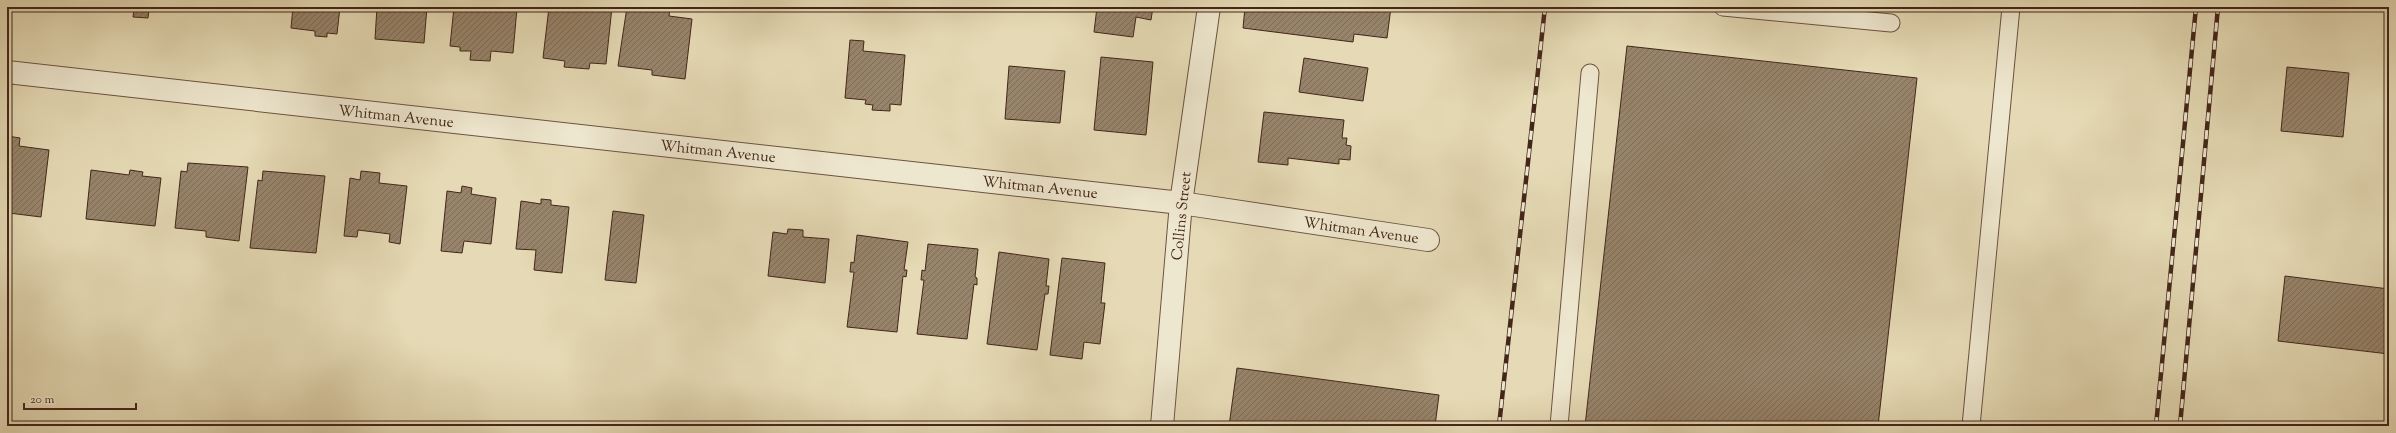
<svg xmlns="http://www.w3.org/2000/svg" width="2396" height="433" viewBox="0 0 2396 433" font-family="'Sorts Mill Goudy',serif">
<style>
.building{fill:url(#building-hatch);stroke:#43261a}
.lines{fill:none;stroke-linecap:round;stroke-linejoin:round}
.service-casing{stroke:#6c5341;stroke-width:19}
.minor-casing{stroke:#6c5341;stroke-width:24}
.service{stroke:#eee7cf;stroke-width:17}
.minor{stroke:#eee7cf;stroke-width:22}
.rail-casing{stroke:#43261a;stroke-width:4.5}
.rail{stroke:#eee7cf;stroke-width:3;stroke-dasharray:9;stroke-linecap:butt}
.labels{text-anchor:middle;stroke-width:3.5;stroke-linejoin:round;paint-order:stroke}
.street-label{font-size:15px;fill:#43261a;stroke:#eee7cf}
</style>
<defs>
<pattern id="building-hatch" width="6" height="6" patternUnits="userSpaceOnUse"><rect width="6" height="6" fill="#97846b"/><path d="M-1 1l2-2M0 6l6-6M5 7l2-2" fill="none" stroke="#7d6c57"/></pattern>
</defs>
<rect width="100%" height="100%" fill="#e5dab5"/>
<filter id="stains"><feTurbulence type="fractalNoise" baseFrequency=".005" numOctaves="4"/><feColorMatrix values="0 0 0 0 .2 0 0 0 0 .09 0 0 0 0 .02 0 0 0 .5 -.17"/></filter>
<radialGradient id="worn" r=".72"><stop offset=".6" stop-color="#630" stop-opacity="0"/><stop offset="1" stop-color="#630" stop-opacity=".3"/></radialGradient>
<path class="building" d="M121,7H159V11L149,10L148,18L133,17L134,9Z
M293,7H340L337,34L327,33V37L315,36V31L291,28Z
M377,7H427L424,43L375,39Z
M454,7L517,8L513,53L491,51L490,61L470,60L471,51H460V47L450,46Z
M549,7H612L606,64L590,63L589,69L564,67L565,61L543,58Z
M627,7H670L669,16L692,19L685,79L652,75V70L618,66Z
M1097,7H1153L1151,20L1136,17L1133,37L1094,32Z
M1245,7L1284,9V7H1391L1387,38L1354,34L1353,42L1243,28Z
M850,40L864,41L863,51L905,55L901,105L890,104V111L872,110L873,105L865,104L866,100L845,98Z
M1627,46L1917,78L1878,426H1585Z
M1101,57L1153,62L1146,135L1094,130Z
M1304,58L1368,68L1363,101L1299,92Z
M1009,66L1065,71L1060,123L1005,119Z
M2287,67L2349,73L2343,137L2281,131Z
M1264,112L1344,120L1342,138H1347L1346,145L1351,146L1350,160L1339,159V164L1288,158V165L1258,162Z
M7,136L20,138L19,146L49,150L41,217L9,213L8,229Z
M188,163L248,167L239,241L206,237V231L175,228L181,171L187,172Z
M91,170L129,175L130,170L143,172L142,176L161,178L155,226L86,219Z
M263,171L325,176L316,253L250,248L258,180L262,181Z
M361,171L380,173L379,183L407,186L400,244L389,242L390,234L358,230L357,237L344,236L350,178L360,180Z
M462,186L472,188L471,194L496,198L491,244L464,241L462,253L441,251L447,191L461,193Z
M541,199L551,200V205L569,207L562,273L534,270L536,250L516,249L521,201L541,204Z
M613,211L644,215L636,283L605,280Z
M788,229L803,230V237L829,239L825,283L768,276L773,232L787,234Z
M857,235L908,242L904,270H907L906,277L903,276L897,332L847,327L854,272H850L851,262L854,263Z
M928,244L978,249L975,277L977,278V285L974,284L967,339L917,334L924,280H921L922,270L925,271Z
M999,252L1049,259L1046,286H1049L1048,294H1045L1037,350L987,344Z
M1062,258L1105,263L1101,303H1105L1100,344L1084,342L1082,359L1050,355Z
M2285,276L2389,289V354L2278,341Z
M1237,368L1439,395L1435,426H1229Z"/>
<g class="lines">
<g class="service-casing">
<path id="service" d="M1723,7L1891,23
M1559,426L1590,73
M1971,426L2011,7"/>
</g>
<g class="minor-casing">
<path id="minor" d="M7,72L1181,203L1428,240
M1162,426L1181,203L1209,7"/>
</g>
<use href="#service" class="service"/>
<use href="#minor" class="minor"/>
<g class="rail-casing">
<path id="rail" d="M1499,426L1545,7
M2156,426L2196,7
M2180,426L2218,7"/>
</g>
<use href="#rail" class="rail"/>
</g>
<g class="labels">
<g class="street-label">
<text transform="translate(396 116) rotate(6)" y="5">Whitman Avenue</text>
<text transform="translate(718 151) rotate(6)" y="5">Whitman Avenue</text>
<text transform="translate(1040 187) rotate(6)" y="5">Whitman Avenue</text>
<text transform="translate(1181 216) rotate(-84)" y="5">Collins Street</text>
<text transform="translate(1361 230) rotate(8)" y="5">Whitman Avenue</text>
</g>
</g>
<rect width="2396" height="433" fill="none" stroke="#e5dab5" stroke-width="24"/>
<rect x="8" y="8" width="2380" height="417" fill="none" stroke="#43261a" stroke-width="2"/>
<rect x="12" y="12" width="2372" height="409" fill="none" stroke="#43261a"/>
<path d="M24 403v6h112v-6" fill="none" stroke="#43261a" stroke-width="2"/>
<text x="30" y="403" font-size="12" fill="#43261a" stroke="#eee7cf" stroke-width="3" paint-order="stroke">20 m</text>
<rect width="100%" height="100%" filter="url(#stains)"/>
<rect width="100%" height="100%" fill="url(#worn)"/>
</svg>
